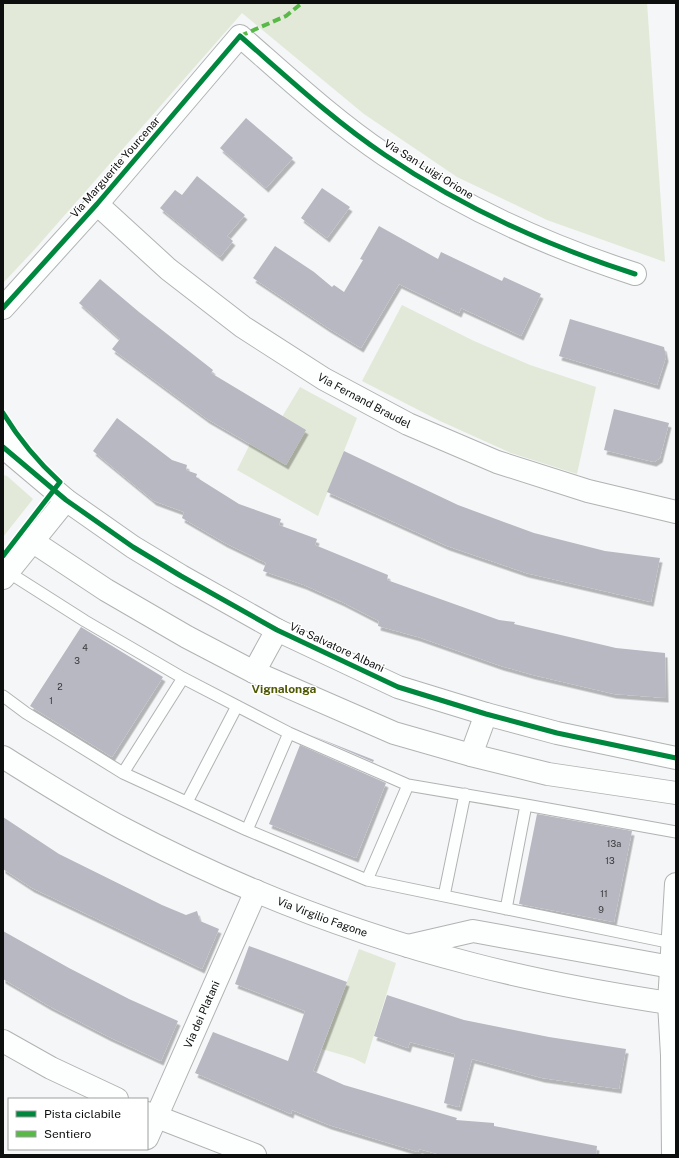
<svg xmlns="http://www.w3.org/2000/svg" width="679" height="1158" viewBox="0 0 679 1158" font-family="'Public Sans',sans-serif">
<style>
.green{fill:#e2e9d8}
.building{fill:#b7b8c1;filter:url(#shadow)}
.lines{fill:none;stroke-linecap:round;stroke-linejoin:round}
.service-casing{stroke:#b1b3b3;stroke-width:13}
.minor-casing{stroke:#b1b3b3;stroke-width:24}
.service{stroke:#fdfefe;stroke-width:11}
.minor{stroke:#fdfefe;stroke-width:22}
.quiet{stroke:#58b947;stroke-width:4;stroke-dasharray:8 4;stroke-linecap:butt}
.cycleway-casing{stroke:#fff;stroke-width:8}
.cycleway{stroke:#00873e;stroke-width:5}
.labels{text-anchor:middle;stroke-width:3;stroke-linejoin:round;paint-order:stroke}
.number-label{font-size:9px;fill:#38383b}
.street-label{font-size:11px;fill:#0d0e0e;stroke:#fff}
.neighbourhood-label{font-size:12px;font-weight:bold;fill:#4f5902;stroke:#fff}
</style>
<defs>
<filter id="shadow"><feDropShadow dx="2.5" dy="4.5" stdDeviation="0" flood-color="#0004"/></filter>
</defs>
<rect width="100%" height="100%" fill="#f4f6f7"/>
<path class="green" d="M3,3H647L665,262L547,220L457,177L364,114L242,13L35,249L3,283Z
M402,305L474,341L530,365L596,387L577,474L511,453L440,421L362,381Z
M300,387L357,418L318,516L237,470L250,444L286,464L282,417Z
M3,475L7,476L33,499L3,537Z
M359,949L396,963L365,1064L353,1058L322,1049Z"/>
<path class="building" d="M246,118L293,158L266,188L220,148Z
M197,176L245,215L227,236L233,241L220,257L160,208L175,190L182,195Z
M322,188L350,207L327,238L301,218Z
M379,226L438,259L441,252L502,281L504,277L541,294L521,336L461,308L459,313L399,284L361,348L328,328L253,278L275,246L314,272L332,287L334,285L344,292L363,260L360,259Z
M100,279L139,312L213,370L211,373L306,430L286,465L207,419L112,349L120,339L79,303Z
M570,319L664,347L666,357L657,385L559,356Z
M614,409L669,423L660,458L654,462L604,450Z
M117,418L172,460L187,465L186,470L197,474L196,477L239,504L281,519L279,525L317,539L315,545L388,575L387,580L499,620L515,622L514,624L616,648L665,653L666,698L614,694L533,675L501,666L418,637L378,626L379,621L342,602L304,585L263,571L266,563L225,543L182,518L184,512L154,501L93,451Z
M344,451L458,505L534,533L605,551L660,558L651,602L526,573L447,546L327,492Z
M81,627L163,677L112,757L30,706Z
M311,735L374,760L373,762Z
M300,745L386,783L356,858L269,824Z
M537,814L632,831L614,922L519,904Z
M3,817L59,854L162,905L186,915L197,911L200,921L219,929L202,969L32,888L3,869Z
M3,931L69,968L129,999L178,1021L161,1061L109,1037L49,1006L3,979Z
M249,946L347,982L313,1071L344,1085L457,1118L456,1120L494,1123V1126L597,1146L596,1155H441L419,1149L418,1152L329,1125L292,1110L291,1114L195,1073L213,1032L288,1061L305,1011L235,984Z
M387,995L464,1020L549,1037L626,1049L619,1089L542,1078L472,1059L459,1107L444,1103L455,1054L410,1042L408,1048L374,1036Z"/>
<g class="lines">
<g class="service-casing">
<path id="service" d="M8,572L85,621L183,678L289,733L408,785L526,805L676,832
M3,696L26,713L123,773L247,830L367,880L672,943
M123,773L183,678
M187,802L237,706
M247,830L289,733
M367,880L408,785
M444,896L465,794
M506,909L526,805"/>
</g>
<g class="minor-casing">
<g id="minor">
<path id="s1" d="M97,204L168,269L243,327L324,379L408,424L497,462L588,491L676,512"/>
<path d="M3,308L97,204L240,36C287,77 333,120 385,155C463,208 545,245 635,274"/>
<path d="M3,428L21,456"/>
<path d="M3,447L66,500L133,547L181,576L277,630L398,687L486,714L557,733L676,758"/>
<path d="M32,541L106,590L187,637L254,672L394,733L471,755L548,774L676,793"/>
<path d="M3,578L66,500"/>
<path d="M254,672L277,630"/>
<path d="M471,755L486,714"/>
<path id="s2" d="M3,757C43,782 82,807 124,829C234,887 351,933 472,964C537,981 603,993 669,1003"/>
<path d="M408,946L473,931L671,967"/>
<path d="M3,1041L51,1068L117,1099"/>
<path d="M147,1113L255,1155"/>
<path id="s3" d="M147,1138L256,891"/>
<path d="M673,1155L672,1055L669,1003L676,884"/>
</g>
</g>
<use href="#service" class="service"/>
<use href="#minor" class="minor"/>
<path class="quiet" d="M240,36L286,16L302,3"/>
<g class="cycleway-casing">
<path id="cycleway" d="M3,308L97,204L240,36C287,77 333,120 385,155C463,208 545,245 635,274
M3,413C19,439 38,462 60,482L3,556
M3,447L66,500L133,547L181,576L277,630L398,687L486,714L557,733L676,758"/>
</g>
<use href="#cycleway" class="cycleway"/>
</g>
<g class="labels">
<g class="number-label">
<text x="85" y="651">4</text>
<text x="77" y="664">3</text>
<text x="60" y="690">2</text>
<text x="51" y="704">1</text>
<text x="614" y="847">13a</text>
<text x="610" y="864">13</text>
<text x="604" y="897">11</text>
<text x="601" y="913">9</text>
</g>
<g class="street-label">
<text transform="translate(115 167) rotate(-49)" y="4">Via Marguerite Yourcenar</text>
<text transform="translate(429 169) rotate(32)" y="4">Via San Luigi Orione</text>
<text dy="4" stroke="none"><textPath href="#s1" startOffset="333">Via Fernand Braudel</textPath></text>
<text transform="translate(337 647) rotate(25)" y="4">Via Salvatore Albani</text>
<text dy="4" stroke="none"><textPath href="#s2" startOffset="358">Via Virgilio Fagone</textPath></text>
<text dy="4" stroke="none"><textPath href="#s3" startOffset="135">Via dei Platani</textPath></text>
</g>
<g class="neighbourhood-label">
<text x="284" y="693">Vignalonga</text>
</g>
</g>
<rect width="679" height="1158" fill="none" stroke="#0d0e0e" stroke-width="8"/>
<rect x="8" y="1098" width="140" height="52" fill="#ffffff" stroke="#9e9f9f"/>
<rect x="16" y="1111" width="20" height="6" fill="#00873e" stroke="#9e9f9f"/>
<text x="44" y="1118" font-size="12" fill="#0d0e0e">Pista ciclabile</text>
<rect x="16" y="1131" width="20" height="6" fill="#58b947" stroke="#9e9f9f"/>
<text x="44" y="1138" font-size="12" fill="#0d0e0e">Sentiero</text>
</svg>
